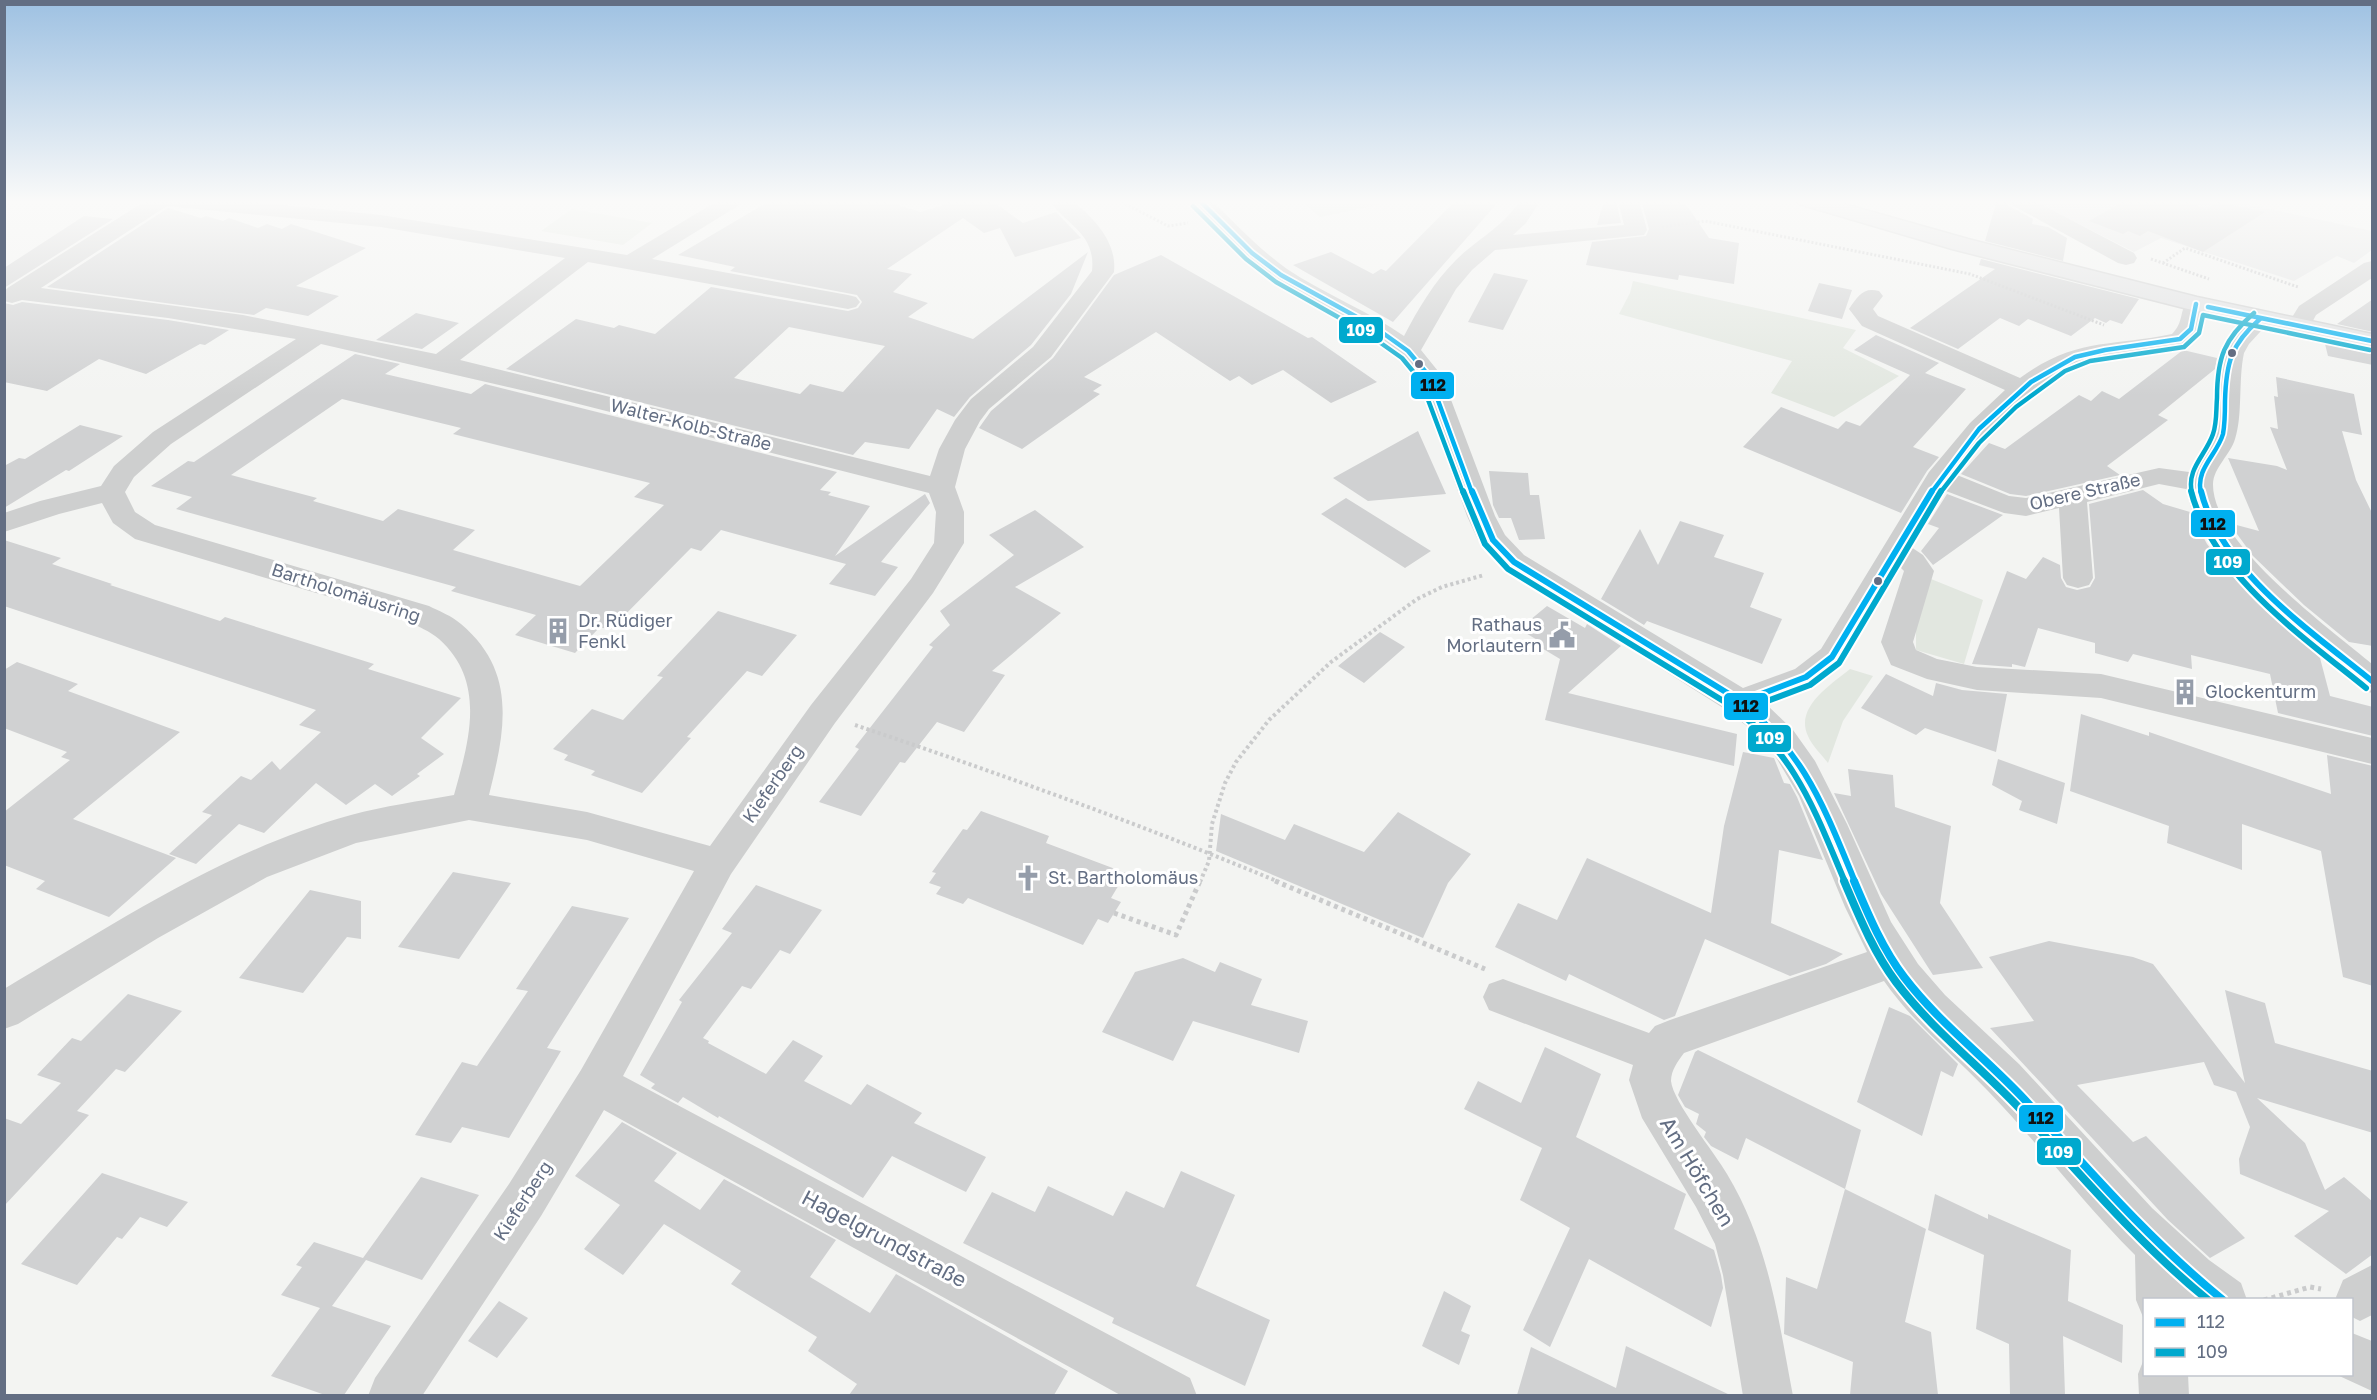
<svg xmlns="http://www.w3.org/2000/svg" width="2377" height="1400" viewBox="0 0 2377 1400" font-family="'Golos Text',sans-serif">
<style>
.built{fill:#e3e4e4}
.green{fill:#e2e7e0}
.building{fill:#d0d1d2;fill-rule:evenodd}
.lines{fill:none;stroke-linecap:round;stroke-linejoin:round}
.major-casing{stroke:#cfd0d0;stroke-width:3}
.path-far2{stroke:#cacbcc;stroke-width:3;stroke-dasharray:2 2;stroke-linecap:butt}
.path-far1{stroke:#cacbcc;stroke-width:4;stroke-dasharray:3 3;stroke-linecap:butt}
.path{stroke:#cacbcc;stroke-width:5;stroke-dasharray:4 4;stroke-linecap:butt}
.minor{fill:#cecfcf;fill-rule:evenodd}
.major{fill:#e0e1e2;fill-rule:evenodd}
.bus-1-far2-casing{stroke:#fff;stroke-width:8}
.bus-1-far1-casing{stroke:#fff;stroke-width:10}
.bus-1-casing{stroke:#fff;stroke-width:12}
.bus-2-far2-casing{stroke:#fff;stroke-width:8}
.bus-2-far1-casing{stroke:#fff;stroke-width:10}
.bus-2-casing{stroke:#fff;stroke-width:12}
.bus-1-far2{stroke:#00b0f0;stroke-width:4.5}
.bus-1-far1{stroke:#00b0f0;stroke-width:6}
.bus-1{stroke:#00b0f0;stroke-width:8}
.bus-2-far2{stroke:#00a9ce;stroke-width:4.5}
.bus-2-far1{stroke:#00a9ce;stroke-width:6}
.bus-2{stroke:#00a9ce;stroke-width:8}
.bus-dot{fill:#636e83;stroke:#fff;stroke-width:2}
.labels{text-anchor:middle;stroke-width:6;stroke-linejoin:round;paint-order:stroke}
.street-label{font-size:18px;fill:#636e83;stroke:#fff}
.poi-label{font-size:18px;fill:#636e83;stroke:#fff;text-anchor:start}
.near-street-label{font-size:21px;fill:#636e83;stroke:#fff}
.line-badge{stroke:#fff;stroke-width:2}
.badge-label{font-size:16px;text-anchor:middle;font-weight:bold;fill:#fff}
.pale-badge-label{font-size:16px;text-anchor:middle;font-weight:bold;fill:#111}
</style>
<rect width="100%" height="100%" fill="#f3f4f2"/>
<path class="built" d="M2032,200H2227L2372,231V250L2354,263L2337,256L2294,281L2161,238L2134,252Z"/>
<path class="green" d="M1301,200H1402L1320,217Z
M572,209L652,223L623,245L541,231Z
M1633,281L1856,330L1843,348L1899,376L1834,417L1771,393L1792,361L1619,314L1630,293Z
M1931,579L1983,600L1964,664L1916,650V624Z
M1850,669L1873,676L1843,721L1828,763C1822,755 1812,746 1808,736C1794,707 1832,684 1850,669Z"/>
<path class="building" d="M771,200H881L921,212L946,204L940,200H991L1023,223L1056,212L1081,238L1015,257L1000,228L984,233L963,218L887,269L912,274L893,292L928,303L908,317L973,339L1088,252L1071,294L1031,345L970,397L954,417L937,409L909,449L865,442L853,455L506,369L576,319L614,328L619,325L655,334L711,287L848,311L858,308L862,302L857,295L730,271L735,267L678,255ZM789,327L885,346L843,392L810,384L800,394L734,378Z
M1456,200H1500L1393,322L1293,265L1331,252L1373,274L1381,269L1386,271Z
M1604,200H1616L1621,223L1597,225Z
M1641,200H1683L1709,238L1739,243L1734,284L1679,275L1678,280L1586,265L1592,242L1646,236L1649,229Z
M1997,200H2005L2009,206L2033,219L2032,224L2048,227L2067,238L2063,261L1985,241Z
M2126,200H2182L2206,209L2218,202L2265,212L2203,252L2148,231L2140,236L2128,231L2123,234L2089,221Z
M168,208L201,218L206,216L223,221L229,218L258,228L267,224L282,229L291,224L366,248L296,286L339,296L308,316L266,308L254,315L47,287Z
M84,216L113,219L4,288V268Z
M1161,255L1308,338L1312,337L1377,382L1331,403L1283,370L1252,385L1239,376L1230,381L1156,332L1084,377L1102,385L1093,391L1100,394L1022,449L979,428L991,411L1053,358L1114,275Z
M1981,259L2127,296L2139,299L2122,324L2110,320L2106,323L2095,318L2071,336L2028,319L2019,326L2000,318L1958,349L1910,328L1995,269L1979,265Z
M1494,273L1528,280L1503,330L1468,322Z
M1819,283L1852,290L1842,319L1808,311Z
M2373,299V332L2337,324Z
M22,302L168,320L229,330L205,345L200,344L146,374L99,359L47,391L4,382V303L13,305Z
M416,313L459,323L422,349L376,340Z
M1876,335L1939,363L1925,373L1966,389L1913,447L1939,457L1927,471L1901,513L1743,447L1781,407L1838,429L1846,421L1860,426L1910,375L1854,350Z
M2324,340L2373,350V365L2328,356Z
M2183,350L2217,358L2215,369L2158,415L2168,420L2107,466L2120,475L2026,496L2010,494L1961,474L1989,443L2005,449L2079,395L2091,401L2102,391L2119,399Z
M355,354L400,364L385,374L471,394L485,384L837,472L820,490L831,492L828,495L870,506L835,556L925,494L930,503L881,562L898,567L875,596L829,584L846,564L721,530L701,551L691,548L610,630L600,627L575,653L515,635L536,615L451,591L456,587L176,509L192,497L151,486L188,461L194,462ZM342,399L461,428L453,434L650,483L634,497L664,505L580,586L453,550L475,530L398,509L383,521L313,501L317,498L231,475Z
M2276,377L2354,394L2362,435L2342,431L2356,480L2373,515V646L2349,642L2304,605L2253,556L2229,523L2259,531L2228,458L2277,466L2287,470L2270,427L2278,429L2274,396L2278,397Z
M80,425L123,436L69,471L66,470L4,508V466L19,458L25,459Z
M1418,431L1446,494L1368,501L1333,478Z
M1489,471L1528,473L1530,495H1539L1545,539L1519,540L1511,518H1499L1493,505Z
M2143,490L2163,504L2190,512L2207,544L2234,577L2279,622L2320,658L2330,696L2373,707V736L2278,713L2270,674L2191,655L2192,669L2133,654L2128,662L2095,653V643L2038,628L2025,667L2012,664V667L1972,664L2007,571L2026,579L2043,557L2060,565L2061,578L2066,587L2077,590L2090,587L2095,578L2089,504Z
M1947,494L2003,515L1933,565L1921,551L1939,528L1928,524Z
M1346,498L1431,551L1405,568L1321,514Z
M1035,510L1084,547L1015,587L1061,613L992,671L1005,675L964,732L937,722L905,763L900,762L861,816L819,802L859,749L855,747L933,647L929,645L950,625L940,611L1014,555L989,535Z
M1680,521L1724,535L1714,557L1764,573L1750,607L1782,619L1762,664L1647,621L1644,625L1601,599L1640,529L1658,565Z
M4,540L61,558L52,564L112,584L110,585L220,621L225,617L374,664L368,669L461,698L421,738L444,754L417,774L420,776L392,796L375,784L346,805L316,783L264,833L239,824L196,864L169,854L212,815L202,812L241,776L251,780L272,761L280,770L321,732L299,725L316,710L4,606Z
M1547,606L1585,628L1587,624L1621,646L1568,693L1737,734L1734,766L1545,720L1560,659L1535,644L1539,641L1519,629Z
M718,611L797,635L762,676L747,671L687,737L691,738L642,793L591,775L595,771L564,760L568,755L553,749L592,709L623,720L663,677L657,676Z
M1380,632L1405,647L1364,683L1338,666Z
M17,662L78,684L68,691L180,732L73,819L176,858L109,917L36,889L45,881L4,865V812L70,760L61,757L67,752L4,728V670Z
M1886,674L1933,696L1936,683L1962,690L2007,694L1996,752L1925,728L1916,735L1861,708Z
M2081,714L2149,736V732L2331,794L2327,755L2373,766V986L2343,977L2321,851L2242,824V870L2167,843L2169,826L2070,791Z
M1743,752L1774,758L1784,783L1790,784L1797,797L1823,860L1779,850L1771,923L1843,954L1826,964L1790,976L1705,939L1675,1016L1664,1020L1569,974L1566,981L1495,947L1518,903L1557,920L1587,858L1711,913L1724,826Z
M1998,759L2065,783L2057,824L2019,810L2022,801L1992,785Z
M1848,769L1893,775L1895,807L1951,826L1940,903L1983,968L1933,975L1881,894L1834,793L1851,796Z
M981,811L1049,836L1046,843L1126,873L1111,898L1121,902L1108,923L1098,919L1083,945L968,898L963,904L936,894L941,887L929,883L936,873L932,872L963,829L967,830Z
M1398,812L1471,854L1448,883L1423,938L1216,851L1221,814L1285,840L1294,824L1364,852Z
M453,872L511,883L459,959L398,947Z
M756,885L822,910L790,954L780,950L751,989L742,986L703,1038L709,1041L708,1043L766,1074L793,1040L823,1056L804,1081L851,1105L867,1084L922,1113L914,1123L986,1157L966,1192L892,1156L863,1198L719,1116L718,1118L683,1097L678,1103L651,1088L655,1084L640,1075L682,1002L679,1000L732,933L722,929Z
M310,890L361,901V939L347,937L303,993L239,978Z
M572,906L629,918L547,1048L561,1051L509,1138L462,1127L451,1143L415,1135L462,1062L477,1066L528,991L516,989Z
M2049,941L2133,957L2153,964L2245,1083L2225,990L2265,1003L2275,1043L2373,1071V1133L2257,1098L2305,1143L2325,1190L2344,1177L2373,1202V1254L2346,1274L2294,1236L2329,1211L2240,1174L2239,1159L2250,1127L2236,1092L2214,1085L2204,1062L2077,1085L2133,1142L2146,1136L2245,1238L2210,1258L2168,1220L1990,1028L2034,1021L1989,957Z
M1183,958L1215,972L1220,962L1262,979L1251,1005L1308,1021L1299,1053L1193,1021L1173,1061L1102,1032L1135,972Z
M128,994L182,1011L125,1072L116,1069L77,1111L89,1115L4,1206V1118L21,1124L61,1083L37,1075L72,1038L81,1041Z
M1889,1007L1910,1016L1958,1064L1953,1077L1941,1071L1922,1136L1857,1102Z
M1545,1047L1601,1074L1576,1137L1686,1194L1674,1229L1714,1250L1721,1275L1723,1288L1711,1327L1589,1259L1550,1347L1523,1330L1570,1228L1520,1200L1542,1148L1464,1109L1478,1081L1521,1103Z
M1698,1050L1861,1130L1845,1189L1746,1138L1738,1160L1711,1146L1704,1137L1706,1132L1696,1124L1699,1114L1685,1107L1678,1095L1695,1052Z
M622,1122L677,1153L654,1181L700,1210L724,1179L836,1240L810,1277L870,1313L896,1274L1068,1371L1054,1395H849L857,1384L808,1351L817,1337L731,1284L741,1271L664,1224L623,1275L584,1249L620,1205L575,1176Z
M1181,1171L1235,1195L1196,1286L1270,1320L1245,1386L1112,1323L1114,1318L963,1243L992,1192L1035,1212L1048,1186L1113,1216L1126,1191L1164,1208Z
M102,1173L188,1202L167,1227L140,1217L122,1239L117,1237L77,1285L21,1264Z
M421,1177L479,1195L422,1280L366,1260L332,1306L391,1326L344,1395H325L271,1376L320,1308L281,1295L302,1267L296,1265L314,1242L363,1258Z
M1845,1189L1926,1229L1905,1322L1931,1332L1938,1395H1850L1853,1362L1784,1334L1786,1277L1817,1289Z
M1935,1194L1988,1219V1214L2071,1250L2068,1301L2123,1325L2122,1363L2063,1336L2065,1395H2010L2009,1344L1976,1329L1984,1255L1928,1230Z
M1444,1291L1471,1306L1461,1331L1470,1335L1459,1365L1422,1346Z
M499,1301L528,1318L497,1358L468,1341Z
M1626,1346L1730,1395H1517L1531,1347L1616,1388Z"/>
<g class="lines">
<g class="major-casing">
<path id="major" d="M1796,200H1830L1968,239L2197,297L2372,334V348L2188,309L1952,249L1799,204Z"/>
</g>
<path class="path-far2" d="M1118,200L1168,226L1188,223
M1662,227L1705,221L1970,274L2104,325
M2151,259L2209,279
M2163,263L2185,248L2298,287"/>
<path class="path-far1" d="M855,725C998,773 1140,824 1279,882
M1200,882L1209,861L1212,824L1225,783L1236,762L1269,720L1331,662L1417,599L1442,587L1484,575"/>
<path class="path" d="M1275,881L1485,969
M1114,913L1176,935L1200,881
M2264,1300L2310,1287L2321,1289"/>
<path class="minor" d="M147,200H235L381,215L627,255L719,200H744L741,204L652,259L848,295L856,297L860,302L856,307L848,309L588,262L460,360L930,476L939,449L955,420L971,399L1033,347L1092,271C1096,233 1067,226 1049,200H1072C1094,219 1117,241 1114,272L1051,357L989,409L980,421L965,449L955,487L964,512V543L933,593L835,723L731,874L623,1076L1190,1378L1197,1396H1122L604,1110L541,1216L422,1396H368L375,1378L509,1184L581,1070L694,871L587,840L469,820L356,843L267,877L158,938L18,1024L4,1029V989C114,924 227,849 351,815C384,806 420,801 454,795C469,741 487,682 439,639C430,631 418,627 407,620L135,539L113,523L102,503L59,514L4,532V513L40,501L101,486L114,466L153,432L296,339L168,318L22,300L12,303L4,301V291L9,287ZM167,206L381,227L565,258L436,354L243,315L41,288ZM321,344L551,397L929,493L936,512L934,543L911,579L811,705L710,846L587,812L489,795C505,731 518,672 461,624C452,616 439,611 429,606L155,525L135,512L125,492L134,477L171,444Z
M1189,200H1211C1236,224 1259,249 1287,269C1324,294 1367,310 1404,336C1418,309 1434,282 1456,260C1477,239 1505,226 1520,200H1541L1526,223L1513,235L1624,225L1618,200H1639L1647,230L1644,235L1495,250L1472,270L1456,289L1421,350L1442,376L1495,516L1505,535L1524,555L1743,688L1795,669L1821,649L1929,472L1970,423L2005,390L1862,326L1849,309C1858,296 1863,287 1879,291L1883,296L1873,309L1878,316L2020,378C2076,337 2111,347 2172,334C2184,322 2179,312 2188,299L2196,297L2204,299L2208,304C2205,319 2204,335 2189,344C2171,354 2125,353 2103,357C2044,367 1990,428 1957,475L2009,496L2026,498L2159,468L2189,472C2197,459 2208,447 2211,432C2218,390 2207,357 2241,324C2250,315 2255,311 2268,314L2272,319L2249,344L2244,353C2238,381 2243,415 2235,439C2231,454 2213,468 2213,484C2212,543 2329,628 2372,664V693C2355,689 2342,673 2328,662C2285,626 2242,588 2209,543C2197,526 2190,508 2186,489L2159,484L2087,502L2093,578L2089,585L2078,588L2067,585L2063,578L2059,508L2026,516L2004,513L1946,491L1911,547L1923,555L1934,571L1913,642L1916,650L1937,659L1977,667L2101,674L2372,738V764L2101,698L1977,690L1927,679L1891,665L1881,642L1904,571L1900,567L1843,665L1817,685L1767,705L1793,730L1815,761L1847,824L1891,922L1918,964L1945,995L2019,1064L2152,1208L2209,1260L2241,1283L2247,1300H2144L2143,1317L2136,1300L2135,1255C2083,1203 2039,1144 1988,1091C1953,1054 1913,1023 1884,981L1684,1053C1678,1061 1671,1070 1671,1081C1673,1102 1715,1153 1727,1174C1769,1244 1778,1317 1793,1396H1743L1723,1275L1715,1244L1696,1207L1642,1118L1629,1080L1633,1065L1489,1010L1483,997L1489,984L1503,979L1649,1033L1655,1026L1670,1020L1867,952L1845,907L1799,796L1774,754L1759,736L1728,711L1504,569L1478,540L1467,516L1417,378L1399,356L1365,331L1273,280L1244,258Z
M2007,200H2033L2134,253L2137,258L2134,263L2126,265L2118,263L2010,204Z
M2372,261V278L2316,315L2307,332L2298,334L2289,332L2286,327L2299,306L2364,263Z
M2372,1265V1315L2360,1321L2352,1317V1300H2337L2336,1297L2343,1280Z
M2352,1333L2372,1341V1391L2335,1374H2352Z
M2144,1359V1374H2188L2189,1396H2139L2138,1374Z"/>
<use href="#major" class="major"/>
<g class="bus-1-far2-casing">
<path id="bus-1-far2" d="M1199,200L1252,253L1281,275L1373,326L1408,351L1429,376L1472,493
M2208,307L2372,341
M1931,493L1979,429L2031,382L2075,357L2105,350L2180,339L2191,329L2196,304
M2201,493C2195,469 2217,455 2223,434C2225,423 2225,412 2225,401C2226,363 2231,344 2260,319"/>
</g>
<g class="bus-1-far1-casing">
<path id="bus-1-far1" d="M1472,491L1493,540L1514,562L1729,694C1801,744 1823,804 1855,882
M2201,491C2220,570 2312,632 2372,681
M1740,702L1806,677L1832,657L1932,491"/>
</g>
<g class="bus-1-casing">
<path id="bus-1" d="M1854,881C1868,914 1882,948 1904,977C1939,1023 1986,1058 2025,1100C2089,1170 2149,1240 2223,1300"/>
</g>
<g class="bus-2-far2-casing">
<path id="bus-2-far2" d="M1193,206L1246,259L1276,282L1368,334L1402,358L1421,381L1463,493
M1940,493L1979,443L2016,407L2065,371L2090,361L2184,347L2199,333L2203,315L2370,350
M2192,493C2186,469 2206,455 2213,434C2217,423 2216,410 2217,398C2217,358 2224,339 2254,313"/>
</g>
<g class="bus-2-far1-casing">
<path id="bus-2-far1" d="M1463,491L1485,544L1508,569L1725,702C1794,749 1814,809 1845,882
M2191,491C2213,575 2302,636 2366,688
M1743,710L1810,685L1839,663L1941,491"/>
</g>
<g class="bus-2-casing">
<path id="bus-2" d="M1844,881C1859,916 1873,951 1896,982C1932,1030 1982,1068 2023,1112C2083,1177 2139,1244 2208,1300"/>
</g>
<use href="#bus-1-far2" class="bus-1-far2"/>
<use href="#bus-1-far1" class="bus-1-far1"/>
<use href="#bus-1" class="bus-1"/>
<use href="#bus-2-far2" class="bus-2-far2"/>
<use href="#bus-2-far1" class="bus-2-far1"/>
<use href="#bus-2" class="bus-2"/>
</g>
<linearGradient id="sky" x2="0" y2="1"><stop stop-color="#9ec1e2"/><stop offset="0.51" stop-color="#fafaf9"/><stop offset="1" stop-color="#fafaf9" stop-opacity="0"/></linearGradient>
<rect width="2377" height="396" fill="url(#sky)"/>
<defs>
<g id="building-bare" transform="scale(2.07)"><path d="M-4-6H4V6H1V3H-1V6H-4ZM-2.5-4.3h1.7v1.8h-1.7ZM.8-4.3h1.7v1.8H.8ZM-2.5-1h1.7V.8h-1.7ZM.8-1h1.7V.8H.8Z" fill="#959daa" stroke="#fff" stroke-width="2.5" paint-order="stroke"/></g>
<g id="civic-bare" transform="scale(2.07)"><path d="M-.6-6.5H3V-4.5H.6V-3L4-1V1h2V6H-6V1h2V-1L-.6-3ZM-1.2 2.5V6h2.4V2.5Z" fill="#959daa" stroke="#fff" stroke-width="2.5" paint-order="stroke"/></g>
<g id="church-bare" transform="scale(2.07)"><path d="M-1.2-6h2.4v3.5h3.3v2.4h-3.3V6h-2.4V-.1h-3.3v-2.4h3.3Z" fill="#959daa" stroke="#fff" stroke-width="2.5" paint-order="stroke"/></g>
</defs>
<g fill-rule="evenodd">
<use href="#building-bare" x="558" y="631"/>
<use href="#civic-bare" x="1562" y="635"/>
<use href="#building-bare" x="2185" y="692"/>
<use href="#church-bare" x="1028" y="878"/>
</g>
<g class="bus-dot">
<circle cx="2232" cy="353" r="5"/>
<circle cx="1419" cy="364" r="5"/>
<circle cx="1878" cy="581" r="5"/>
</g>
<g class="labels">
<g class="street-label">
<text transform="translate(691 425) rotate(14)" y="6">Walter-Kolb-Straße</text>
<text transform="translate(2085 492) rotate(-13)" y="6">Obere Straße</text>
<text transform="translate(346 593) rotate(18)" y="6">Bartholomäusring</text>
<text transform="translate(773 784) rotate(-55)" y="6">Kieferberg</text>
<text transform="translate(523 1201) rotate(-57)" y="6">Kieferberg</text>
</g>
<g class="poi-label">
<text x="578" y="627">Dr. Rüdiger<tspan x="578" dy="21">Fenkl</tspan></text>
<text x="1542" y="631" text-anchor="end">Rathaus<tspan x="1542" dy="21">Morlautern</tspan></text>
<text x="2205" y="698">Glockenturm</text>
<text x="1048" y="884">St. Bartholomäus</text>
</g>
<g class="near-street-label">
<text transform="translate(1697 1172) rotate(59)" y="7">Am Höfchen</text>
<text transform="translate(884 1239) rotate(28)" y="7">Hagelgrundstraße</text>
</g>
</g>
<g class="line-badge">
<rect x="1338" y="316" width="46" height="28" rx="6" fill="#00a9ce"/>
<rect x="1410" y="371" width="45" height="29" rx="6" fill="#00b0f0"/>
<rect x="2190" y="509" width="46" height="29" rx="6" fill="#00b0f0"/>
<rect x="2205" y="548" width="46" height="28" rx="6" fill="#00a9ce"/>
<rect x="1723" y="692" width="46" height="29" rx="6" fill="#00b0f0"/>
<rect x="1747" y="724" width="45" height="29" rx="6" fill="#00a9ce"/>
<rect x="2018" y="1104" width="46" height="29" rx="6" fill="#00b0f0"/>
<rect x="2036" y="1137" width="46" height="29" rx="6" fill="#00a9ce"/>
</g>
<g class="badge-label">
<text x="1361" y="336">109</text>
<text x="2228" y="568">109</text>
<text x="1770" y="744">109</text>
<text x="2059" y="1158">109</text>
</g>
<g class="pale-badge-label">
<text x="1433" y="391">112</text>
<text x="2213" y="530">112</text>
<text x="1746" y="712">112</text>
<text x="2041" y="1124">112</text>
</g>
<rect width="2377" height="1400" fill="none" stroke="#636e83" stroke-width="12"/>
<rect x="2143" y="1298" width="210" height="78" fill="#ffffff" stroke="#c1c5cd" stroke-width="1.5"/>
<rect x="2155" y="1318" width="30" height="9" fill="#00b0f0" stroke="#c1c5cd" stroke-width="1.5"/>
<text x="2197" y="1328" font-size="18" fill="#636e83">112</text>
<rect x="2155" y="1348" width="30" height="9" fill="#00a9ce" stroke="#c1c5cd" stroke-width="1.5"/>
<text x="2197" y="1358" font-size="18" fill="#636e83">109</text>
</svg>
